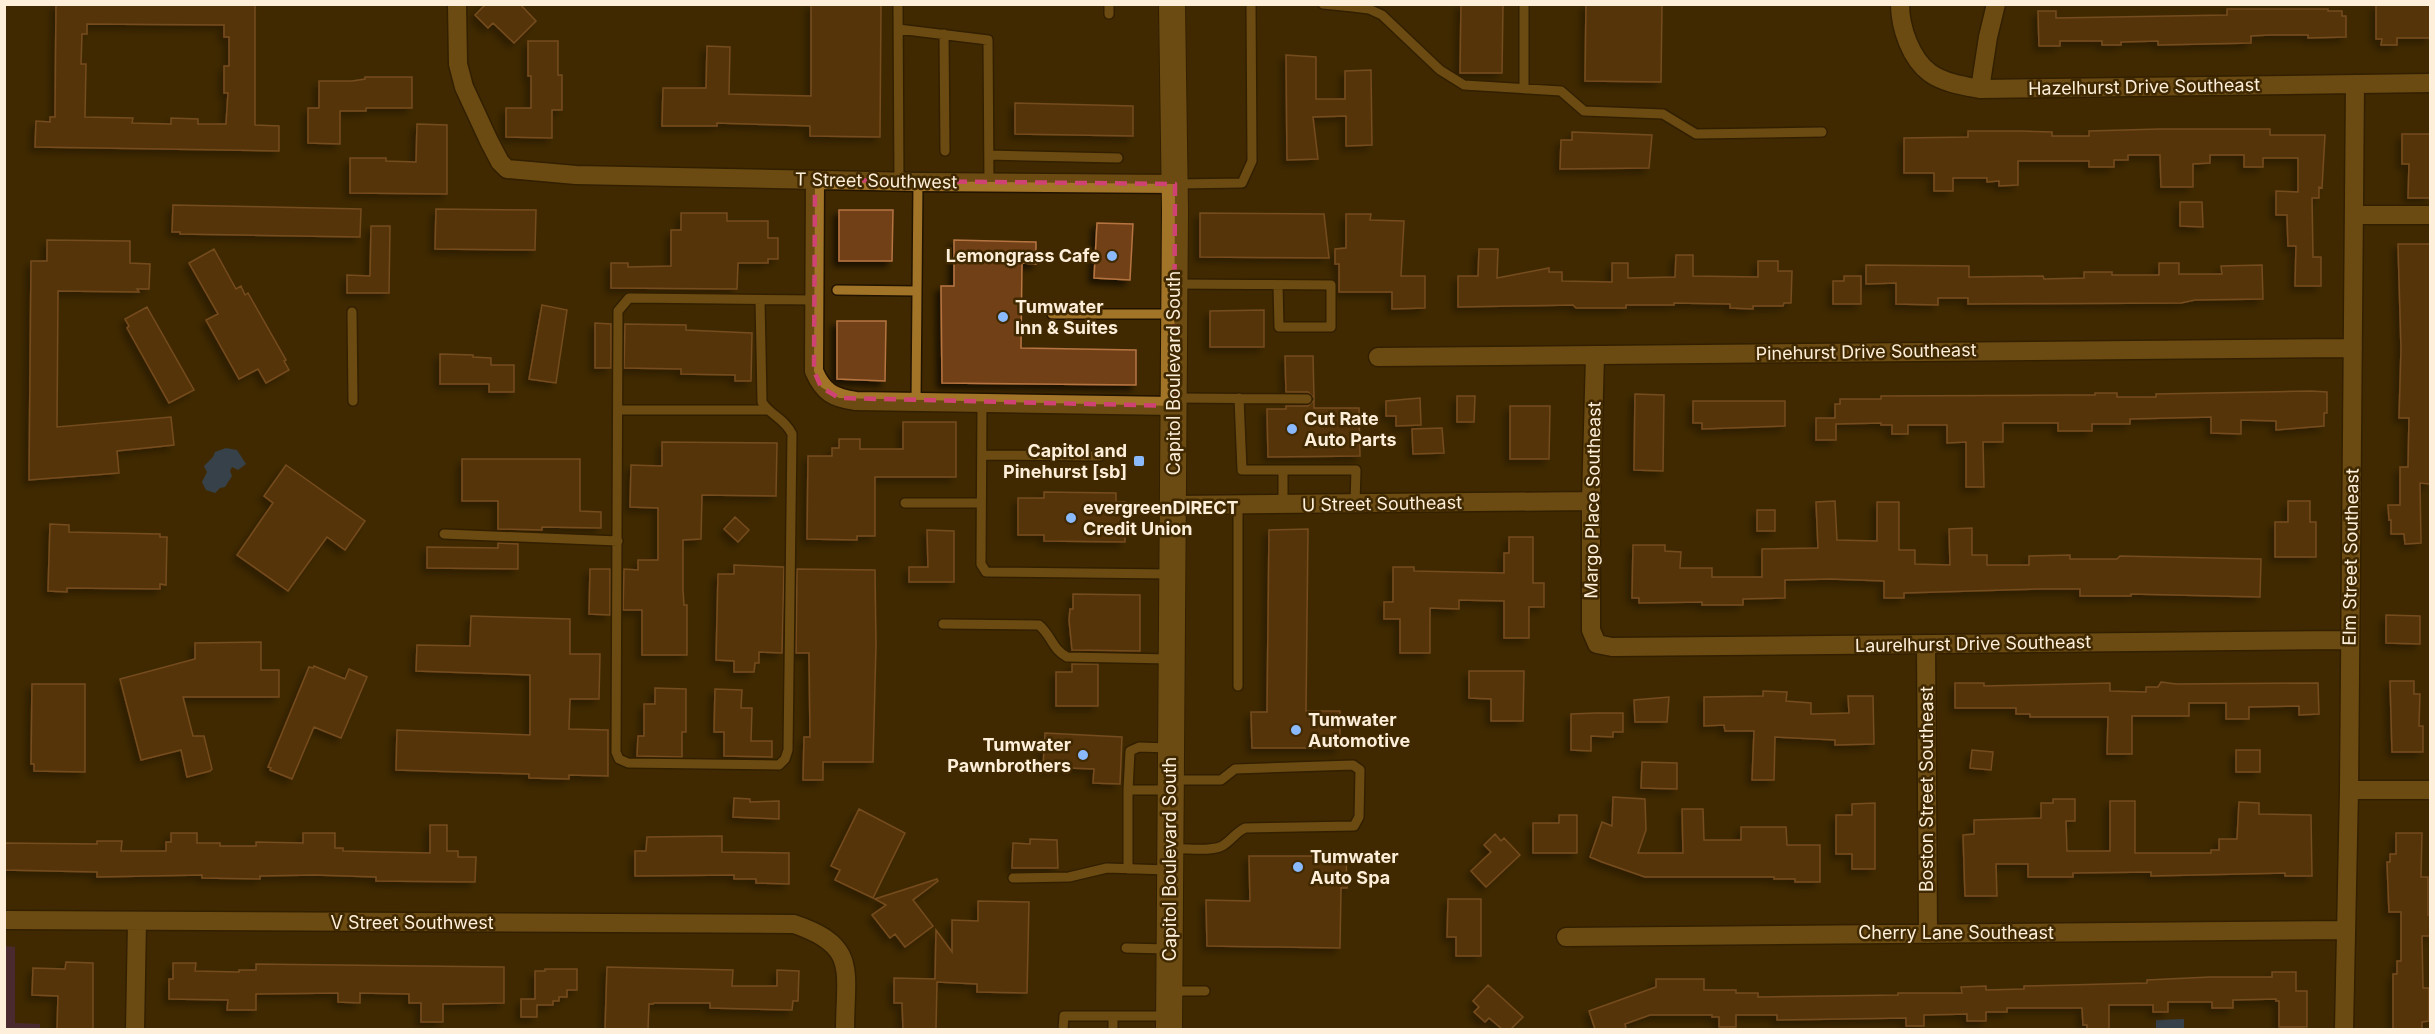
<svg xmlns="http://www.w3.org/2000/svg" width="2435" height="1034" viewBox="0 0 2435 1034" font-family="Inter,sans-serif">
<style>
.green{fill:#582a67}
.water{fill:#2b5ea3}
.building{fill:#724119;stroke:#b67441;stroke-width:1.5;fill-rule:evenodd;filter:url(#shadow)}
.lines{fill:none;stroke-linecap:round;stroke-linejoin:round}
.service-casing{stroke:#211300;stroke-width:12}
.minor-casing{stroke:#211300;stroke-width:21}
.secondary-casing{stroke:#211300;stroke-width:28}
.service{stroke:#a17427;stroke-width:9}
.minor{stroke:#a17427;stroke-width:18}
.secondary{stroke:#a17427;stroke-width:26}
.marked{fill:none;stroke:#ce4374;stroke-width:4.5;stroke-dasharray:12 8;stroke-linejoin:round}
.poi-dot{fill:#8abafc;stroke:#402900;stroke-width:2}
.labels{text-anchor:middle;stroke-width:5;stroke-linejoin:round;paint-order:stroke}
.street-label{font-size:18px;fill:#feefda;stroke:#402900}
.poi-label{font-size:18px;font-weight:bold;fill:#feefda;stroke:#402900;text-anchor:start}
</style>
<defs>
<filter id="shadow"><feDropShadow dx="-5" dy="5" stdDeviation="3" flood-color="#0009"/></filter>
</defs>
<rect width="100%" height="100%" fill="#402900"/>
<path class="green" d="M5,946L15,947V1023L40,1024V1029H5Z"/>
<path class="water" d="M226,448L237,450L246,464L238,470L232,467L230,471L232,476L225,487L220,488L215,493L206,490L202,482L207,472L204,466L213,457L215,452Z
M2184,1019V1029H2156V1020Z"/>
<path class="building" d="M56,4H255V125L279,126V151L35,147L36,121L50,122V117H55ZM87,24L224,25V37H229V66H224V93H228L226,124H198V119L171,118V124L132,123L133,118L85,117L86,64H81L82,34H87Z
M486,4H520L536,21L514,43L493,23L488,28L475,15Z
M811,4H881L880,137L810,136V126L717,123V126H662L663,88H706L707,46L730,47L729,94L811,96Z
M1461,4H1503L1502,73H1460Z
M1586,4H1662L1661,82L1585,81Z
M2376,4H2430V38H2397V45H2381L2382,39H2376Z
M2227,9H2328V11H2342V16H2346V37L2308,38V35H2269L2251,36V43L2158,45V41L2121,42V45H2102V41H2060V46H2039L2038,11H2056V18L2227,15Z
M528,41H558V75H562V110H552V138L506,137V108H531V76H528Z
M1286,55L1316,57V99H1345V71L1371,70L1372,145L1346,146V116L1313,117L1318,159L1287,160Z
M365,77H412V108H366V111H340V144L308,143V108H319V81H352L365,79Z
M1015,103L1133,106V136L1015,134Z
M417,124L447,125V194L350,193V158H386V161L416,162Z
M2160,129H2270V135H2325L2322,188L2319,187V198H2312L2313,257H2321V286H2295L2296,246H2288L2287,215H2276V191L2298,192V158H2263V167H2244V155H2210V163L2193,164V187H2161L2160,155H2128V160H2114V167H2089V161H2018V185L1999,186V181L1987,182V178H1953V191H1934V173H1904V138L1968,137V131H2022L2052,132V136H2089V131Z
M1572,132L1652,135L1649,168L1560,169L1561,140H1572Z
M2402,134H2430V198H2408L2409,164H2402Z
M2180,202H2202L2203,227L2180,226Z
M173,205L361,209L360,237L180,234V232H172Z
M436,209L536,210L535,250L435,249Z
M839,210H893L892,261H839Z
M681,213H727V221H768V238H778V259H768V263H738L737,289L611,288V263H628V267L671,266V230H681Z
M1200,213L1324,214L1329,258L1200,257Z
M1346,214H1371L1370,220L1404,221L1401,276H1425V308L1392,309V292H1339V264H1335V249L1346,248Z
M1097,223L1133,224L1130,280L1094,278Z
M371,226H390L389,293H347V275L370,276Z
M47,240L130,241V263L150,264L149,289H137L139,292L58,291L57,427L171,417L174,445L117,451L119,473L29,480L31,261H47Z
M954,240L1036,242V264L1022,263L1021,348L1136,350V385L942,383L941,286H954Z
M2398,244H2430V484L2420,483L2421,543L2405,544L2404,534H2391V520H2389L2388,505H2400V467H2408L2409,418H2399L2401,349Z
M214,249L236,289L241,286L245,295L248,293L286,360L284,361L289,370L266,383L258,369L239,379L206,320L218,314L189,263Z
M1479,249H1498L1497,278L1549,268V272H1562V281L1612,282V263H1628V278L1675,277L1676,255H1693V276L1758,277V261H1778V271H1792L1791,303H1784L1783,306H1753V309L1730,308V304L1674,303V305H1626V308H1576L1573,305L1458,307V276H1478Z
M2159,263H2179V274H2222L2221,266L2262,265L2263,299L2195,300L2181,303L1968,304V298H1938V305L1896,304V283L1866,284V265L1969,266V277L2043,276L2044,279L2084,278V272H2112V275H2159Z
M1844,276H1861V304H1833V281H1844Z
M542,305L567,310L556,383L529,379Z
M147,307L194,390L169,403L127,328L129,326L125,319Z
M1264,310V347H1210V311Z
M837,321H886L885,381L837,379Z
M595,323L611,324V368H595Z
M625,324L686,325V330L752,333L751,381H735V375L681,374V369L624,368Z
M440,354L473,355V357L491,358V365H514V392H489V384H440Z
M1285,356H1313L1314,398L1308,392H1286Z
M2311,391L2327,392V413H2324V426L2276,430V421L2241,420V434L2211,433V417L2130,419V424H2092V431H2058V423H2003V442H1983L1984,487H1966V442L1947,443V425H1908V434H1892V425H1881V423L1836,424V440H1816V418H1835V404H1840V399H1881V396L2077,395H2095V393H2117V397H2156V394Z
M1635,394L1664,395L1663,471L1634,470Z
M1457,396H1475L1474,422H1457Z
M1420,398L1421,425L1396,426V416H1386V401Z
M1314,400V408H1359L1360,456L1268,457L1267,409H1286V406H1308Z
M1693,401H1785V426L1702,429V423H1693Z
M1510,406H1550L1549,459H1510Z
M903,422H956V477H875V536H857V540L807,539L808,456H832V448H839V439H860V449H903Z
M1442,428L1444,453L1413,454L1412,429Z
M662,442L777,443L776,496L702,495L701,539L683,540V590L684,605H687V655H642V610H623L624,569L638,570V560H658V508L630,507L631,465L662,466Z
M462,459H580V511L601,512V528L542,527V530L498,529V501H462Z
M286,465L365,521L345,550L327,537L288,591L237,555L273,503L264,496Z
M1044,492L1116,493V502H1125V542L1044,541V535H1018V498H1044Z
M1835,501L1837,540L1877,541V502H1899V550H1915V564L1950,565L1949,529L1972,528V555H1987V565H2029V556L2070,555V559H2117L2120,556L2261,559L2260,597L2131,594V596H2080V589H2039L1904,593V598H1884V581L1831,579L1785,580V598L1743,599V605H1702V602L1639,603V598H1632L1633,545H1665V551L1681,552L1680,568H1712V577H1762V549L1818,548L1816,502Z
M2288,501H2310V522H2316V557H2275V522H2288Z
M1757,510H1775V531H1757Z
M735,517L749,530L738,542L724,529Z
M50,524L69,525V532L160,534V537H167L166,585L160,584V589L67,588V592L48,591Z
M1308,529L1306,711H1340V748H1252L1251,712H1267L1269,530Z
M927,530L954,531V582H909V567H928Z
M1509,537H1533V583H1544V607H1529V638H1504V601L1459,600V609L1430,608V653H1400V619H1384V602H1393V567H1414V571L1504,573V553H1509Z
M498,543L518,544V569L427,568V547L498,548Z
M734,565L784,567L782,653L759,652V663H755L754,672H734V661L716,660L718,574H734Z
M590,569H610V615L589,614Z
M797,569L875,570L876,645L873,762H823V780H803L804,737H810L809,653H796Z
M1073,594L1140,595V651L1072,650L1069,620L1070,609H1073Z
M2386,615L2420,616V644L2386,643Z
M471,616L570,619V654H600L599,699H570L569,729L608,730V776L569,775V779L529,778V774L396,770L397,730L530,735V675L416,671L417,645L470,646Z
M261,642V670H279V697H183L193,736H204L212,769L210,771L187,777L181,750L141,760L120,679L195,659V643Z
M1072,664H1098V706H1056V672H1072Z
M314,666L345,679L349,669L367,677L341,738L314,727L292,779L270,770L271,768L268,767L309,667L313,668Z
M1469,671H1524L1523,721H1491V699L1469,698Z
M2390,681H2414V694H2420L2419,726H2423V752H2392Z
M2161,682L2176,684L2318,683L2319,714L2299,715V706L2249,707V719H2226V703H2189V716H2132V754H2107L2108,717H2030V714H2016V708H1955V683H1984V686L2110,683V691L2146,692V687H2158Z
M32,684H85V772L34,771V764H31Z
M655,688L686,689V732H682V757L637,756L638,736H644V704H655Z
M715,689L742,690L741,708H752L751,741H772V757L724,756V732H714Z
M1763,691L1787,692L1786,701L1811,703V714L1849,713L1848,696H1873L1874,744L1835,745V740L1775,737L1774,780H1752L1754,731H1725L1724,725L1704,726V697L1763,696Z
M1669,697L1667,722H1635L1634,700Z
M1596,713H1623V732H1613V737L1591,736V751L1571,750V714Z
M1045,733L1122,737L1120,784L1093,783L1094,769L1043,767Z
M1972,750L1993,752L1991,770L1970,768Z
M2236,750H2260V772H2236Z
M1642,762L1677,763V789L1641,788Z
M1613,797L1645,799L1646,830L1638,853H1683L1682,809H1703L1704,840H1741V827H1786L1787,845H1820V882H1795V879H1774V877H1645L1602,862L1590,857L1602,822L1612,826Z
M734,798L750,799V802L779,801V819L733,817Z
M2053,799H2075V821H2066L2067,851H2110V801H2135V853H2211V850H2219V839H2237L2239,802L2259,803V814L2311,815L2312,876H2285V873L2151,876V872L2073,873V877H2028V864H1996L1997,896H1965L1963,835L1974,834V820L2041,818V803H2053Z
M1875,803V869H1852V854H1836V815H1852V804Z
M859,809L905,833L873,898L835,880L840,870L831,866Z
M1559,815H1577V853H1533V823H1559Z
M430,825H447V851H458V857H476L475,882L376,881V877L315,875L260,876V879L202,878V875L97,877V872L4,870V843L97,844V841H122L121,851H166V842H171V833H197V843H220V846H256V842L303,843V833H335V848H343V851L430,853Z
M2396,833H2422L2421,877H2428V915H2430V936H2422L2423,988H2429V1021L2422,1022V1029H2393V974H2397V961H2401V912H2389L2387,862H2390V854H2396Z
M1495,834L1501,841L1504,838L1520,855L1486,887L1471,871L1491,852L1484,845Z
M722,836V852L789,853V884L756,883V879H734V875L635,876V851H646L647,837Z
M1030,839L1057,840L1058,868H1012L1013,843L1030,844Z
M1249,856H1346L1347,888H1341L1340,948L1207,946L1206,900L1250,901Z
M937,879L938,881L913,900L933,926L905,947L895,934L890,938L872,915L886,905L875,899Z
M1448,899H1481V956H1456V937H1447Z
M978,901L1029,902L1027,993L977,992V984L937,982L936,1029H903L902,1003H894V978L935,979L936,930L952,952V920L978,921Z
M66,962L93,963V1029H57L58,996L32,995L33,968L65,969Z
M173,963H196L195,971L239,972V970H256V964L504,967V1003L443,1004V1022H421V1003H409V994L360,993V1003L338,1002V993L256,994V1010H227L228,1000L169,999V979H173Z
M607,967L733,970L732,986H777V970L799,971L798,1001H793L792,1010L710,1008V1003H654L653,1004H649L648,1029H605Z
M545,969H577V990H567V997H559V1001H553V1005H537V1017H521V999H535V971H545Z
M2272,972H2296V991H2307V1027H2279V1001H2276V999L2233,1000V1008H2212V1002H2168V1012H2153V1005H2109V1029H2087V1025H2083L2082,1008H2007V1012H1986V1021H1967V1014L1924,1015V1026H1906V1018L1777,1020V1015H1736V1027H1719V1017H1712V1015H1650L1625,1024L1626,1029H1595L1589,1011L1656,987V979H1704V990H1736V993H1758V997L1898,995V993H1962L1961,987L1986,986V990L2024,989V986L2147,983V980L2210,977H2272Z
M1488,985L1523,1017L1511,1029H1502L1489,1018L1485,1022L1474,1012L1479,1007L1473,1001Z"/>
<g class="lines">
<g class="service-casing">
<path id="service" d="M898,4L899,182
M1109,4V14
M1323,4L1353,7
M1353,4V7L1369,9L1382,15L1440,70L1464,85L1561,91L1584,111L1663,114L1696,134L1822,132
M1524,4V89
M898,29L988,40L989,183
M944,34L945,151
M989,155L1118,158
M1178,184L1242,183L1252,161L1251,4
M1175,284C1227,284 1279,285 1331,285V327H1279L1278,285
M837,290L917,291
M760,300L762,402C770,415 785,419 792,434L788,750L785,759L779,765L628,763L619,759L616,752L618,311L629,298C690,299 752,299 813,300
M352,312L353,401
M1052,314H1172
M1176,398L1307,399
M1239,398L1242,470H1356L1355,504
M916,402L918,182
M982,403L981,564L986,572L1170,574
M619,410H767
M982,455L1100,456
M1283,470V505
M905,503H981
M444,534L618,541
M943,624L1039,625C1052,636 1052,649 1067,657L1170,659
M1238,686V506
M1171,780H1221L1235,769L1353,765L1360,770L1359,817L1354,826L1245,828C1235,833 1231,841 1222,846C1210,852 1187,848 1173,849
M1128,790V869
M1169,790H1128L1130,751L1139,747L1169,748
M1013,878L1069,877L1107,868L1168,870
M1126,948L1167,949
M1172,991H1205
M1063,1030L1064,1016H1168
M1113,1030V1016"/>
</g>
<g class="minor-casing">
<path id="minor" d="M457,4L458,64L464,87L489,141L500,162L507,169L576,175L918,182L1175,184
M1900,4C1900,28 1911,59 1930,73C1944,83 1964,86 1980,89L2430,83
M1980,89L1988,37L1996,4
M815,180L814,371C823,392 833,398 856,401L1174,406
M2355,215H2430
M1595,355L1591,501V630L1597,644L1612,647L2350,640
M1378,357L2353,348
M1173,505L1591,501
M1926,644L1928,934
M2349,790H2430
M4,920L794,924C859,946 845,971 845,1030
M1566,937L2346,930
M135,1030L137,922
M2344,1030L2349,790L2355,84"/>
</g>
<g class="secondary-casing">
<path id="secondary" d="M1169,1030L1175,211L1172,4"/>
</g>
<use href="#service" class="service"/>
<use href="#minor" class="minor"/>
<use href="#secondary" class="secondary"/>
</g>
<path d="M0 0H2435V1034H0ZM815,180L1175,184L1174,406L839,398L821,387L814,371Z" fill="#402900" fill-opacity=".55" fill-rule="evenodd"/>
<path class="marked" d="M815,180L1175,184L1174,406L839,398L821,387L814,371Z"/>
<g class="poi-dot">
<circle cx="1112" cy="256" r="6"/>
<circle cx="1003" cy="317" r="6"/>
<circle cx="1292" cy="429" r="6"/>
<rect x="1133" y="455" width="12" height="12" rx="3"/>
<circle cx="1071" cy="518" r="6"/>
<circle cx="1296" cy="730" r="6"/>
<circle cx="1083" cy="755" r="6"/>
<circle cx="1298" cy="867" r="6"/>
</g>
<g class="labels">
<g class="street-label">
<text transform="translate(2144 87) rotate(-1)" y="6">Hazelhurst Drive Southeast</text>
<text transform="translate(876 181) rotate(1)" y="6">T Street Southwest</text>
<text transform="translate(1866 352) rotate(-1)" y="6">Pinehurst Drive Southeast</text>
<text transform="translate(1174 373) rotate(-90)" y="6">Capitol Boulevard South</text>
<text transform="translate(1593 500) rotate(-89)" y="6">Margo Place Southeast</text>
<text transform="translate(1382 504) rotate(-1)" y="6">U Street Southeast</text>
<text transform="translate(2351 557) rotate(-89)" y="6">Elm Street Southeast</text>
<text transform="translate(1973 644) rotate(-1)" y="6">Laurelhurst Drive Southeast</text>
<text transform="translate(1927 789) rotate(-90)" y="6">Boston Street Southeast</text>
<text transform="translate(1170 859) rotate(-90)" y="6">Capitol Boulevard South</text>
<text x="412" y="929">V Street Southwest</text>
<text x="1956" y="939">Cherry Lane Southeast</text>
</g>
<g class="poi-label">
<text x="1100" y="262" text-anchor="end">Lemongrass Cafe</text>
<text x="1015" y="313">Tumwater<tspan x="1015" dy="21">Inn &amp; Suites</tspan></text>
<text x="1304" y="425">Cut Rate<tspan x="1304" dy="21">Auto Parts</tspan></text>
<text x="1127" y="457" text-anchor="end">Capitol and<tspan x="1127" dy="21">Pinehurst [sb]</tspan></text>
<text x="1083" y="514">evergreenDIRECT<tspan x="1083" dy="21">Credit Union</tspan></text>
<text x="1308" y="726">Tumwater<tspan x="1308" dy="21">Automotive</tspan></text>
<text x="1071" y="751" text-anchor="end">Tumwater<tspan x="1071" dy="21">Pawnbrothers</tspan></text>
<text x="1310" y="863">Tumwater<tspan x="1310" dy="21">Auto Spa</tspan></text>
</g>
</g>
<rect width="2435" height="1034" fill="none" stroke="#feefda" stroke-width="12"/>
</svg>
